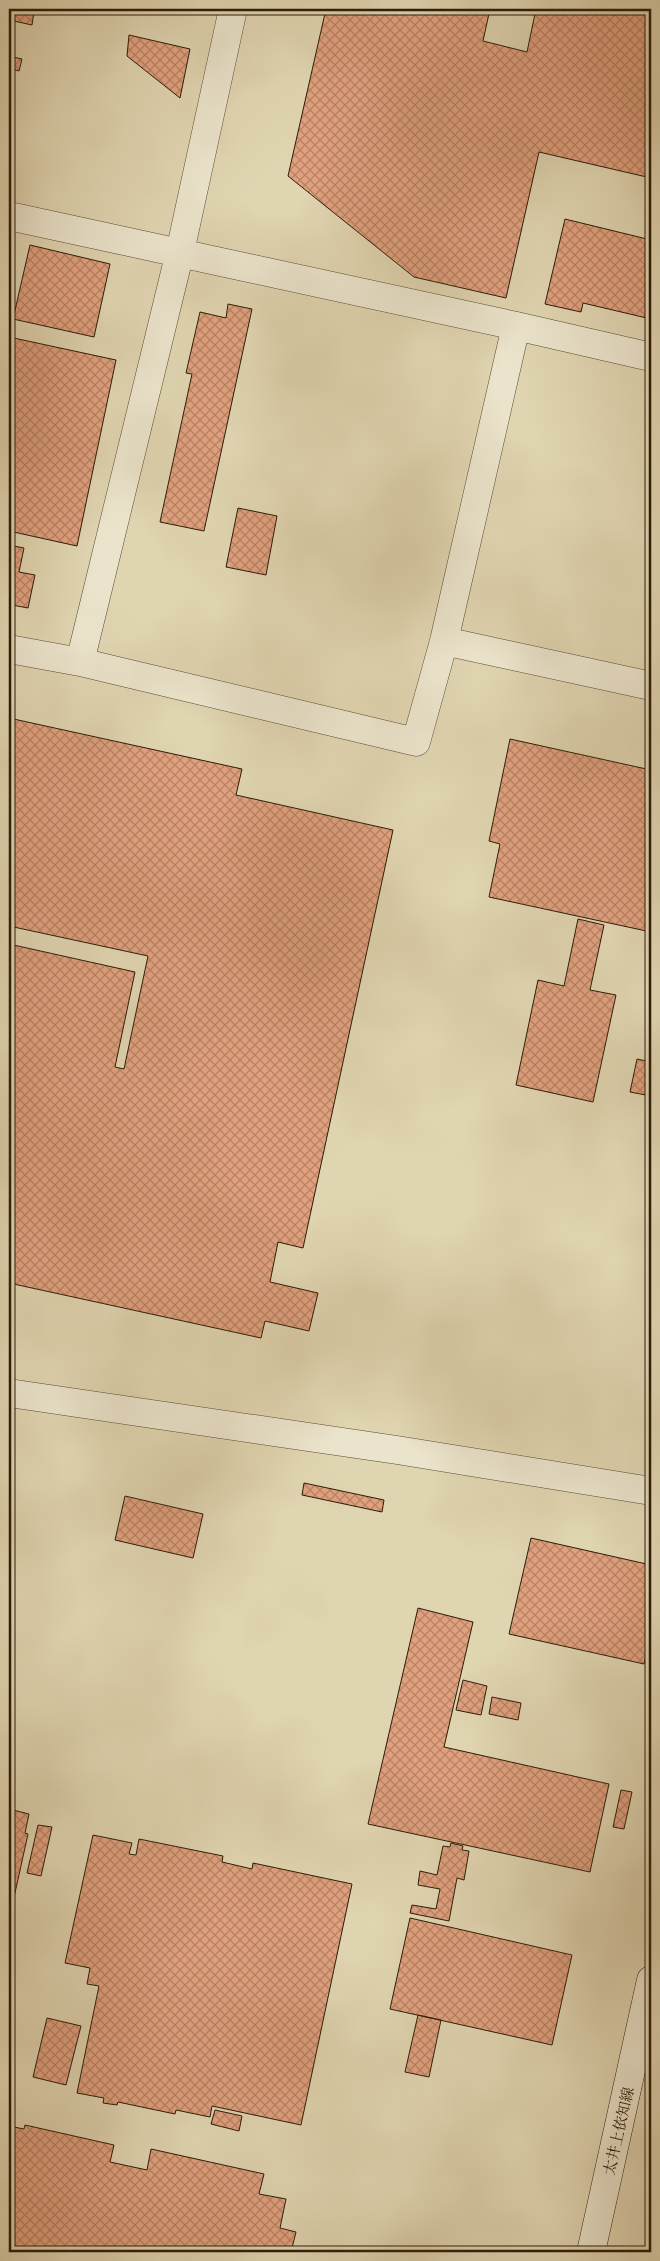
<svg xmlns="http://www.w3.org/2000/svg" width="660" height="2261" viewBox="0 0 660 2261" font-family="Cardo,'Noto Serif JP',serif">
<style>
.building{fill:url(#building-cross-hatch);stroke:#2c1b08}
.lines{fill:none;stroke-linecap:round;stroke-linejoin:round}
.minor-casing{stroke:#594a32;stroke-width:29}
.secondary-casing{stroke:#2c1b08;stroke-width:29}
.minor{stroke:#ebe4cc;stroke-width:28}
.secondary{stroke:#ebe4cc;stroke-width:28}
.labels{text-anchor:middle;stroke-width:4.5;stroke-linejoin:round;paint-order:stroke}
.street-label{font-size:15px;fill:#2c1b08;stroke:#ebe4cc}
</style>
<defs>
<pattern id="building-cross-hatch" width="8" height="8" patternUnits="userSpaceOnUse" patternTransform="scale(1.25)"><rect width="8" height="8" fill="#e1a17e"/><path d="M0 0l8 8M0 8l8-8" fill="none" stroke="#b78265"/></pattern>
</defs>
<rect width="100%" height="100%" fill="#e0d5b1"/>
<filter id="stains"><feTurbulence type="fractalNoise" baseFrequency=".004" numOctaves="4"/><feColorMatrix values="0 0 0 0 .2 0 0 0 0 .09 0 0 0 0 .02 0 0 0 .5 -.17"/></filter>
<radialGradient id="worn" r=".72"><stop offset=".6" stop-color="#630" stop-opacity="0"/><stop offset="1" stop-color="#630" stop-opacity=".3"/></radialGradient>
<path class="building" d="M9,9L34,12L32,25L9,20Z
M326,9H490L483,41L527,52L536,9H651V178L539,152L506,298L414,277L288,176Z
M129,35L190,49L180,98L127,56Z
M9,56L22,59L19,71L9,68Z
M565,219L651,240V319L583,303L581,312L545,304Z
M30,245L110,264L94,337L13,319Z
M228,304L252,309L204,531L160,522L192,374L186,373L200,312L226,318Z
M9,337L116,360L77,546L9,531Z
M238,508L277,516L266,575L226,567Z
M9,545L24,548L19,572L35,575L28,608L12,605L9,620Z
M9,718L242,769L236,795L393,830L303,1248L278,1242L270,1282L318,1293L309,1331L265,1321L261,1338L9,1283V944L135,972L115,1067L124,1069L148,956L9,926Z
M510,739L651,770V932L489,897L500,844L489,841Z
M578,919L604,925L590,990L616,995L593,1102L516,1085L538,980L564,986Z
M651,996V1016H647Z
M637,1059L651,1062V1096L630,1092Z
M304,1483L384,1500L382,1512L302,1495Z
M125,1496L203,1514L193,1558L115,1540Z
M531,1538L651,1565V1633L644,1664L509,1634Z
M418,1608L473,1622L444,1747L609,1784L590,1872L368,1824Z
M463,1680L487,1686L481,1715L456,1710Z
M492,1697L521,1703L518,1720L489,1714Z
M621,1790L632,1792L624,1829L613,1827Z
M9,1809L29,1814L25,1833L28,1834L9,1920Z
M38,1825L52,1827L41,1876L27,1873Z
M93,1835L132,1843L129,1854L136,1855L139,1839L223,1856L222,1862L252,1869L253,1863L352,1884L301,2125L212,2106L210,2117L176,2110L175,2114L118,2102L117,2105L103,2103L104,2098L77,2093L99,1986L87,1984L90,1968L65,1963Z
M451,1843L463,1846L462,1850L469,1851L464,1880L457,1878L449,1921L410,1913L412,1905L436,1909L440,1889L418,1885L420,1871L437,1875L443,1846L450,1847Z
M410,1918L572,1955L552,2045L390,2009Z
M418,2015L441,2020L429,2077L405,2072Z
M47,2018L81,2026L66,2085L33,2077Z
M215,2110L242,2116L239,2131L211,2124Z
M25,2125L114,2145L110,2162L147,2170L151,2149L264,2174L259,2194L286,2199L280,2228L296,2232L291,2252H9V2126L24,2129Z"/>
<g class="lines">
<g class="minor-casing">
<path id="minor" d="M9,216L516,326L651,357
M444,641L651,686
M9,649L80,662L416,742L444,641L516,326
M80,662L180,252L233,9
M9,1393L397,1450L651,1491"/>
</g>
<g class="secondary-casing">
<path id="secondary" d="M591,2252L651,1980"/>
</g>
<use href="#minor" class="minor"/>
<use href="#secondary" class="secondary"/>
</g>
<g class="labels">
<g class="street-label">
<text transform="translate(619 2131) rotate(-77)" y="5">太井上依知線</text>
</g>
</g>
<rect width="660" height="2261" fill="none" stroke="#e0d5b1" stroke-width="30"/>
<rect x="10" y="10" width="640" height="2241" fill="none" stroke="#2c1b08" stroke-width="2.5"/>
<rect x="15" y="15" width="630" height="2231" fill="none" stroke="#2c1b08"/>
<rect width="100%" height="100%" filter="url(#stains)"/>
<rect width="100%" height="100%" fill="url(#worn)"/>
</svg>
